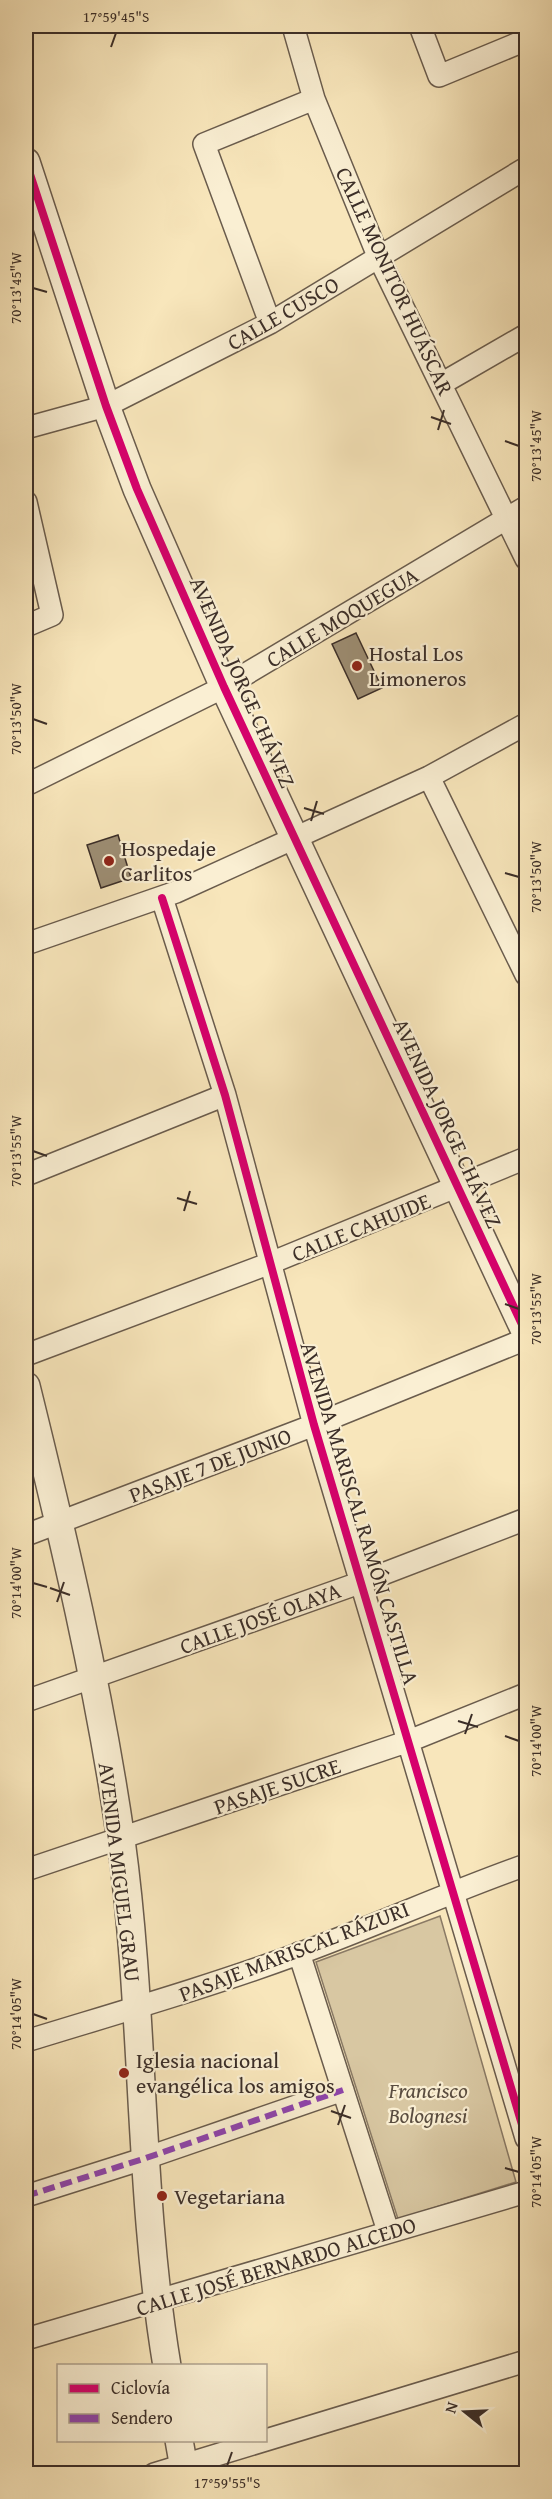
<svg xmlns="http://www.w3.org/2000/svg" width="552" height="2499" viewBox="0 0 552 2499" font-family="'Gentium Book Plus',serif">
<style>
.green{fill:#d8c7a2;stroke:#8a7a65;stroke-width:1.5}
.building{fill:#9d8e74;stroke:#3b2e28;stroke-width:1.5}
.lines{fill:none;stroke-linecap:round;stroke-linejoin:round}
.minor-casing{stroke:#6a5c4d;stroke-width:24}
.tertiary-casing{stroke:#6a5c4d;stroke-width:30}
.minor{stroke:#faefd3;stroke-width:21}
.tertiary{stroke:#faefd3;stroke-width:27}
.quiet{stroke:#8e44ad;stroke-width:6;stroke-dasharray:12 6;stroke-linecap:butt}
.cycleway-casing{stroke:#faefd3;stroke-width:11}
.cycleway{stroke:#d6006c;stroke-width:8}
.ticks{fill:none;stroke:#3b2e28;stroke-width:2}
.poi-dot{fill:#8f2418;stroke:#faefd3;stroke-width:2}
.labels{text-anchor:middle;stroke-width:4.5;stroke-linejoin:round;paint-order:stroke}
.street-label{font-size:22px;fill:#3b2e28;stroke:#faefd3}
.poi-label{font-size:22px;fill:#3b2e28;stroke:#faefd3;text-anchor:start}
.park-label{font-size:22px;font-style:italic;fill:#5a4d40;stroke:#faefd3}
.neatline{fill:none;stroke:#3b2e28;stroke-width:2}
.ticks-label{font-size:15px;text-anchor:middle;fill:#3b2e28}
</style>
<rect width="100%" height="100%" fill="#f8e6bb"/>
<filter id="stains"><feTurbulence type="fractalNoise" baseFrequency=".00333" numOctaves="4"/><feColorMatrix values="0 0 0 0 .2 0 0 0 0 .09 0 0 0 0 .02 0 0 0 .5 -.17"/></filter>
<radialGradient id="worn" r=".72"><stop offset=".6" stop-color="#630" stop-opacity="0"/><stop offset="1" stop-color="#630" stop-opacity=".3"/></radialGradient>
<path class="green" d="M440,1916L516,2182L398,2219L316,1962Z"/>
<path class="building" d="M356,633L382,688L358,699L332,644Z
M118,835L131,878L101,888L87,845Z"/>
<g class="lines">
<g class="minor-casing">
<path id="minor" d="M293,26L314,99L378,256L526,559
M420,26L439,76L526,40
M270,323L204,144L314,99
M441,384L526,335
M26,428L106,406L270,323L526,168
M26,502L52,615L26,626
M429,777L526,975
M26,785L224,687L526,507
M162,898L225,1095L314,1425L526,2138
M26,944L176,892L429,777L526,724
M26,1175L225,1095
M26,1355L268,1264L526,1158
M26,1535L314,1425L526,1339
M26,1701L362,1582L526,1519
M26,1870L409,1741L526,1694
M299,1953L388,2231
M26,2041C117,2013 208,1987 298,1954C375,1926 449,1892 526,1865
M26,2196L146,2158L343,2090
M26,2339L526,2192
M154,2474L526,2361"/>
</g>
<g class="tertiary-casing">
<path id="tertiary" d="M26,162L106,406L137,489L224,687L526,1333
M26,1386C63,1536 99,1687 121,1840C145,2014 138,2192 167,2366
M179,2440L185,2474"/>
</g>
<use href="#minor" class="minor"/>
<use href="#tertiary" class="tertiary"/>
<path class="quiet" d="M26,2196L146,2158L343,2090"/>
<g class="cycleway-casing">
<path id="cycleway" d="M26,162L106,406L137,489L224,687L526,1333
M162,898L225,1095L314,1425L526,2138"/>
</g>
<use href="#cycleway" class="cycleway"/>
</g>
<path class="ticks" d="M111,47L116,33M33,288L47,292M431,417L451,424M438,430L444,410M505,441L519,446M33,719L47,724M304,808L324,814M311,821L317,801M505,873L519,877M33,1151L47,1156M177,1198L197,1204M184,1211L190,1191M505,1304L519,1309M33,1583L47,1587M50,1588L70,1595M57,1602L64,1582M458,1721L478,1727M465,1734L472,1714M505,1736L519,1741M33,2014L47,2019M331,2111L351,2118M338,2125L345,2105M505,2168L519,2172M227,2466L232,2452"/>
<g class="poi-dot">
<circle cx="357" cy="666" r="6"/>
<circle cx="109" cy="861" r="6"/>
<circle cx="124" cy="2073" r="6"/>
<circle cx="162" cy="2196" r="6"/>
</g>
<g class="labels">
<g class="street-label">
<text transform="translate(395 281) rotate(65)" y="8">CALLE MONITOR HUÁSCAR</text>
<text transform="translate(283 313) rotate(-30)" y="8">CALLE CUSCO</text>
<text transform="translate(342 617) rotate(-31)" y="8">CALLE MOQUEGUA</text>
<text transform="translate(243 682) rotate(66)" y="8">AVENIDA JORGE CHÁVEZ</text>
<text transform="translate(448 1123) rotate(65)" y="8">AVENIDA JORGE CHÁVEZ</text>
<text transform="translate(361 1227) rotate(-22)" y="8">CALLE CAHUIDE</text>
<text transform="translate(210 1465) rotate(-21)" y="8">PASAJE 7 DE JUNIO</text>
<text transform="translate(360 1513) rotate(73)" y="8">AVENIDA MARISCAL RAMÓN CASTILLA</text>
<text transform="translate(260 1618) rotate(-20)" y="8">CALLE JOSÉ OLAYA</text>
<text transform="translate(277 1786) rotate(-19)" y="8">PASAJE SUCRE</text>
<text transform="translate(120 1872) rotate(83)" y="8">AVENIDA MIGUEL GRAU</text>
<text transform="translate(294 1951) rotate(-21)" y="8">PASAJE MARISCAL RÁZURI</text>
<text transform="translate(276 2266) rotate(-17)" y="8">CALLE JOSÉ BERNARDO ALCEDO</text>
</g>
<g class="poi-label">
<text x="369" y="661">Hostal Los<tspan x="369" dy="25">Limoneros</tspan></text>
<text x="121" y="856">Hospedaje<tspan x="121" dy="25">Carlitos</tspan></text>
<text x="136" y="2068">Iglesia nacional<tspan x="136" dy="25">evangélica los amigos</tspan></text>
<text x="174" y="2204">Vegetariana</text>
</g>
<g class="park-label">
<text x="428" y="2098">Francisco<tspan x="428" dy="25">Bolognesi</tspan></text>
</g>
</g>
<rect width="552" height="2499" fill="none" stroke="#f8e6bb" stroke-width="66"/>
<rect x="57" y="2364" width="210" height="78" fill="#faefd3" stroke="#aea28f" stroke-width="1.5"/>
<rect x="69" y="2384" width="30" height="9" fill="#d6006c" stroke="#aea28f" stroke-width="1.5"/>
<text x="111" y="2394" font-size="18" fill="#3b2e28">Ciclovía</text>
<rect x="69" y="2414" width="30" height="9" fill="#8e44ad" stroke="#aea28f" stroke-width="1.5"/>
<text x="111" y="2424" font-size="18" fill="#3b2e28">Sendero</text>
<g transform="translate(465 2412) rotate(288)" stroke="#faefd3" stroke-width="4.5" paint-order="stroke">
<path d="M0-4.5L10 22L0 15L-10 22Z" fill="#3b2e28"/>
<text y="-9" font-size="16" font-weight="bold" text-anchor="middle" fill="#3b2e28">N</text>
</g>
<rect x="33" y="33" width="486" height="2433" class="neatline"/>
<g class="ticks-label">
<text x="116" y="22">17°59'45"S</text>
<text transform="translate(16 288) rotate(-90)" y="5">70°13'45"W</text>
<text transform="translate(536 446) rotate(-90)" y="5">70°13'45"W</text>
<text transform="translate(16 719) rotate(-90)" y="5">70°13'50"W</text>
<text transform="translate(536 877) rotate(-90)" y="5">70°13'50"W</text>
<text transform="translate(16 1151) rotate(-90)" y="5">70°13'55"W</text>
<text transform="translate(536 1309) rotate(-90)" y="5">70°13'55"W</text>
<text transform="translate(16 1583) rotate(-90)" y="5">70°14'00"W</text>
<text transform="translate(536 1741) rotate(-90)" y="5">70°14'00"W</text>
<text transform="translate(16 2014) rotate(-90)" y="5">70°14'05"W</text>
<text transform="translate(536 2172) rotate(-90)" y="5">70°14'05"W</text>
<text x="227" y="2488">17°59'55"S</text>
</g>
<rect width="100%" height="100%" filter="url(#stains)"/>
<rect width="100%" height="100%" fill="url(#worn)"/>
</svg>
